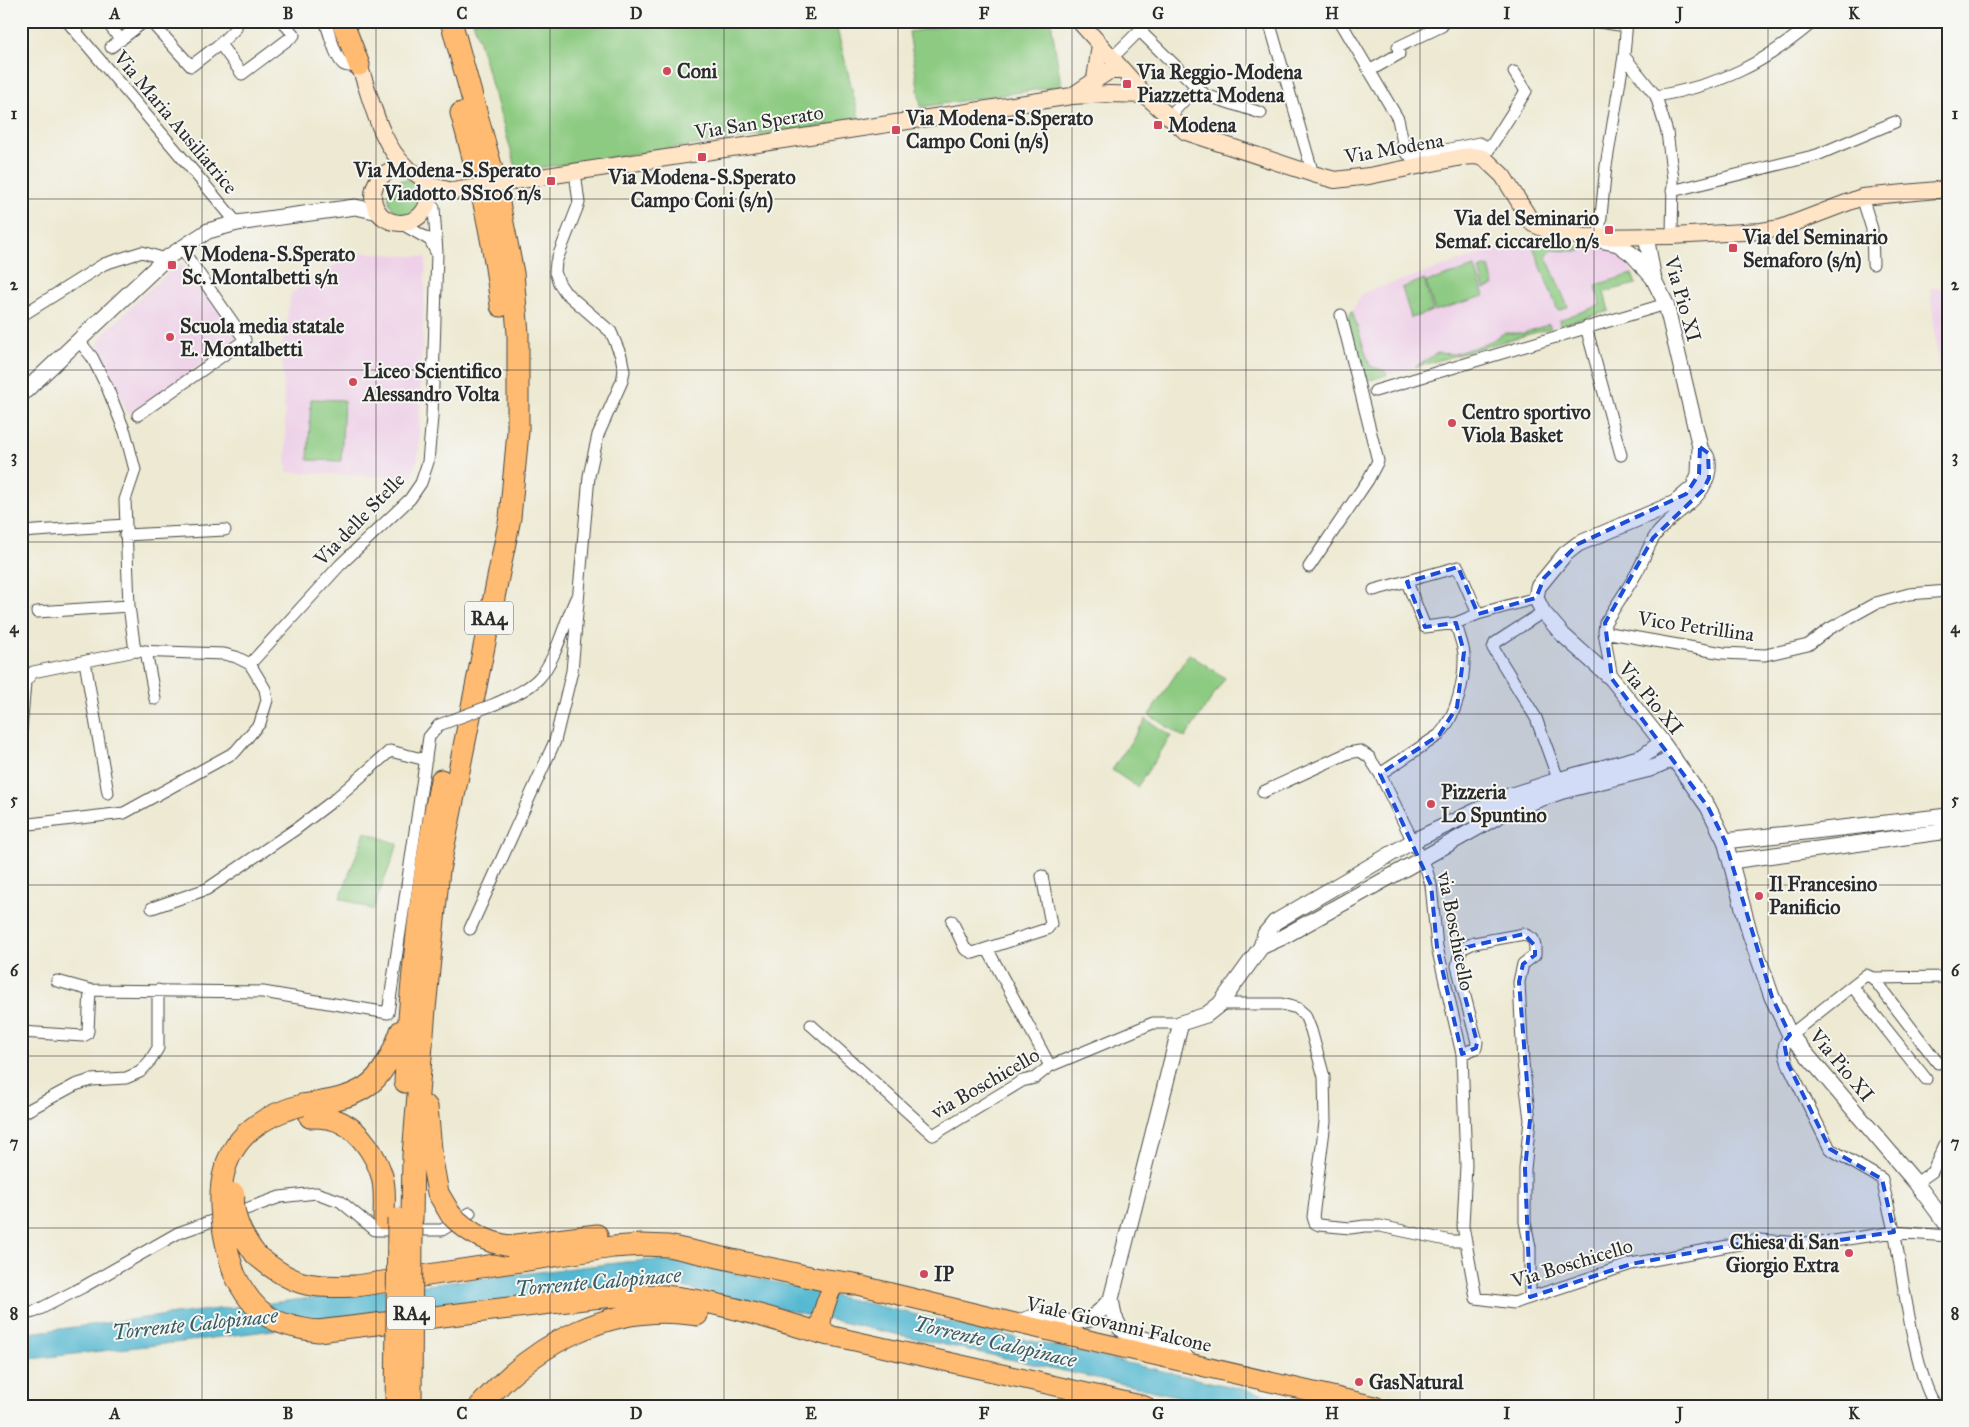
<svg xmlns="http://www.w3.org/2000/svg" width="1969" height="1427" viewBox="0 0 1969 1427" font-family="'IM FELL Great Primer',serif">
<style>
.built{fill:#eed0e8}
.green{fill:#8dcb82;stroke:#5c7b56}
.water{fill:#52b8d1;stroke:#3e727e}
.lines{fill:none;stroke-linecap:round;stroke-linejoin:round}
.minor-casing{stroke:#484844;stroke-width:13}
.tertiary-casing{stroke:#484844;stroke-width:17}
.secondary-casing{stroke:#484844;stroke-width:18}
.primary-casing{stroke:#484844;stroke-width:21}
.motorway-casing{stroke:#484844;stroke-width:23}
.minor{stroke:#fff;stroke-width:11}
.tertiary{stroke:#fff;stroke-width:15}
.secondary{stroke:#ffe4c6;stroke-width:16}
.primary{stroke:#ffbb71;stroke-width:19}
.motorway{stroke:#ffbb71;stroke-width:21}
.minor-bridge-casing{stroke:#484844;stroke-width:13;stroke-linecap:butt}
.secondary-bridge-casing{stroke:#484844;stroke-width:18;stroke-linecap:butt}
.motorway-bridge-casing{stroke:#484844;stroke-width:23;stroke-linecap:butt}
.minor-bridge{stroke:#fff;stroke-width:11}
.secondary-bridge{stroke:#ffe4c6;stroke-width:16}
.motorway-bridge{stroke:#ffbb71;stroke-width:21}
.marked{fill:#1d4ed8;fill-opacity:0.2;stroke:#1d4ed8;stroke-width:4;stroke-dasharray:10 6;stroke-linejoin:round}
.grid{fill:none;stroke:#2b2b2b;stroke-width:1;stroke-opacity:0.55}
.poi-dot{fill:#d1495b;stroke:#f6f6f2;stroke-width:2}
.labels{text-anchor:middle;stroke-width:4;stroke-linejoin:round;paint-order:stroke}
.shield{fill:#f6f6f2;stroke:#686867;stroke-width:1}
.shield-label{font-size:19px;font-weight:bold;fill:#2b2b2b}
.poi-label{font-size:20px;font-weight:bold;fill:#2b2b2b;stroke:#f6f6f2;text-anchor:start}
.street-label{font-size:20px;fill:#2b2b2b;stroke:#f6f6f2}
.water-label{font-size:21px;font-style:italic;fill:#395c65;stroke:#f6f6f2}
.neatline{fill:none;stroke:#2b2b2b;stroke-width:2}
.grid-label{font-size:16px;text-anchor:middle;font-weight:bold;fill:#2b2b2b}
</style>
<rect width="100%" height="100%" fill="#f6f6f2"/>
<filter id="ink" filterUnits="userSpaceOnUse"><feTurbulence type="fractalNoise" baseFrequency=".02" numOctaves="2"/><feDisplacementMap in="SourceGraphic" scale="10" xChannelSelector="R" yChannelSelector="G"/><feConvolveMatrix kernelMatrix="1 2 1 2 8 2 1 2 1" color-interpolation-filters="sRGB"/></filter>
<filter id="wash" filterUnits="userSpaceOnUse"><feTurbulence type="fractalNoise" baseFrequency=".0096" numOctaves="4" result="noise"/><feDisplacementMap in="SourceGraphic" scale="20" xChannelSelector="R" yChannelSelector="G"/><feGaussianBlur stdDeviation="1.12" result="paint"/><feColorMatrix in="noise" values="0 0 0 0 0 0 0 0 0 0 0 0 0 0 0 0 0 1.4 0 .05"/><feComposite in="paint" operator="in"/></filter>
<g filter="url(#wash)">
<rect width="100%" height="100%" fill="#ede9d2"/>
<path class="built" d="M1528,239L1563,245L1609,249L1625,259L1631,269L1636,284L1604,292L1609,311L1367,381L1347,321L1362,293Z
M356,252L426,257L418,458L411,478L287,472L282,349L291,293Z
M181,262L195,285L201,282L239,338L128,414L116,386L98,353L96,348L98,343L102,335L154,285Z
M1930,288L1948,289V401L1943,403Z"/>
<path class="green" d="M473,21H835L860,121L517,171Z
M977,21H1051L1061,86L921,107L909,32Z
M400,180H410L419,186L421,206L408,215C387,215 381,190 400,180Z
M1536,239L1548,243L1582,247L1581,251L1551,250L1546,256L1568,307L1558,311L1531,241Z
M1489,266L1494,286L1484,289L1479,269Z
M1475,267L1484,296L1435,311L1426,282Z
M1632,274L1636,284L1604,292L1609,311L1560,325L1559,320L1600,305L1596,285Z
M1424,279L1433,311L1411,318L1402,288Z
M1352,311L1370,366L1385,371L1387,375L1367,381L1347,321Z
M1549,324L1551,328L1415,367L1437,353L1454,354L1488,343L1504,333H1524Z
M311,399L344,400L341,461L308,460Z
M1189,654L1225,678L1185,738L1149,715Z
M1146,719L1171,736L1137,787L1112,770Z
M365,832L398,844L373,910L340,898Z"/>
<path class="water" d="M673,1259L1315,1406H1223L668,1284L630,1283L182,1342L21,1360V1334L175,1314L625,1262Z"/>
</g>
<g filter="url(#ink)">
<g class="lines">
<g class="minor-casing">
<path id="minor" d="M67,21L237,223
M106,21L121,40
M150,21L191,66L220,44L236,28L233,21
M325,21C329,31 335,57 343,64C347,67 353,66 359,65
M1269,21L1313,174
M1340,21L1398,119L1405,152L1412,157L1479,143L1489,148
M1593,21L1626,26
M1140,31L1205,95L1261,113
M220,44L242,74L294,35L282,21
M111,47L145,21
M1624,56L1656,96L1667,132L1673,179L1672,236
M1112,58L1149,21
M1369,71L1399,54L1398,47L1442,26L1443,21
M1656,96C1721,85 1764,64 1814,21
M1169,117L1196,87
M1486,154L1526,91L1514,72
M1672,191L1817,155L1895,122
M1862,197L1872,229L1873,264
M402,224L430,240L436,252
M1599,236L1606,166L1624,56L1627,21
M21,316L104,264L142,252L165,259
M1586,327L1621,455
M79,341L92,357L107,387L125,432L135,470L125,500L129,606L135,651
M1375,391L1666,304
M138,415L245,340L181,248
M21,532L125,525
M125,535L225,530
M1309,567L1368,480L1378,461L1341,315
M1407,582L1425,627L1456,623L1478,614L1536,598
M1374,590L1458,567L1478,614
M37,612L129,606
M1543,612L1495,643L1493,648L1536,718L1561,787
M1604,632L1723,653L1765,655L1808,645L1829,629L1876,603L1909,594L1948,591
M146,651L155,699
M85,662L108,793
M250,664L340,565L410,499L421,483L428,462L432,417L437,253L434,208L428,202
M1612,679L1604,632L1605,623C1615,607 1626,591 1636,574C1643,562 1647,548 1655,536C1672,512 1706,502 1710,470C1711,459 1709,454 1700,447
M495,704C510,697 528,690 539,678C556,660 565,621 576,598
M21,730L25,682L33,672L135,651L224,654L236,657L250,664L265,689L267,700L260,723L235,752L124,813L21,825
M1380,774L1439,735C1457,715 1465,680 1464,654C1463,644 1458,633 1456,623
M1263,792L1348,753L1360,751L1369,757L1380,774L1426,868L1431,885L1437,947L1462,1054L1466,1165L1463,1226L1476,1298L1514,1303L1631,1264L1760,1240L1801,1243L1834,1241L1894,1232L1948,1236
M152,908L207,889L296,829L334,800L390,751L426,760
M952,921L965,949L973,953L1047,929L1051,924L1042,876
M470,929L555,741L572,671L589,476L598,435L622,381L624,371L621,356L611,332L565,292L559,283L555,272L556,262L579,203L575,172
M988,950L1050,1066
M1873,978L1948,977
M57,981L90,990L263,992L388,1013L429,737L439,725
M1852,986L1926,1079
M1220,1004H1281L1297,1008L1305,1015L1311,1030L1324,1077L1325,1122L1313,1217L1315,1223L1319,1225L1350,1228L1365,1226H1380L1451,1241H1466
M811,1025L933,1135L1022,1081L1035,1078L1050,1066L1153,1023H1181
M21,1032L83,1036L87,1034L88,1031L90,990
M1462,1054L1476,1048L1477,1042L1457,966L1459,956L1463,948L1474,943L1524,934L1533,939L1535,946V955L1523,964L1519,982L1523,1063L1530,1120L1525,1169V1222L1530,1247V1297
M21,1114L75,1085L91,1080L126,1078L140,1072L150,1061L158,1048V990
M1916,1183L1932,1172L1948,1138
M21,1315L34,1312L83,1287L178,1233L280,1197L316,1193L340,1201L375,1230H442L470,1213
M1937,1406C1917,1387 1901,1268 1895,1235C1891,1217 1886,1198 1882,1179L1830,1149L1788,1064C1784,1051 1781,1046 1790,1035L1866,975L1873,978L1938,1063"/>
</g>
<g class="tertiary-casing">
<path id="tertiary" d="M1646,236L1654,280L1666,304L1700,447L1699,474L1694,487L1675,503L1578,544L1565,554L1538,587L1536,598L1543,612L1563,635L1612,679L1662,742L1708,807L1725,841L1750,934L1772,997L1790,1035L1916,1183L1948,1226
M1600,240L1618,244L1633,255L1654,279
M21,395L165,259L208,231L237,223L355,207L379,212
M1725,841L1948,816
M1731,861L1948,831
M1261,947L1281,938L1509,810L1563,791L1650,769L1674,758
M1015,1323L1040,1315L1071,1323L1090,1319L1100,1311L1111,1299
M1190,1363L1178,1347L1131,1336L1120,1328L1114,1316L1111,1299L1181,1023L1206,1015L1220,1004L1261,947L1265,934L1275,922L1413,841L1503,798L1558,780L1642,757L1662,742"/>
</g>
<g class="secondary-casing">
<path id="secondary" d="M1079,21L1145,95L1186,132L1313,174L1335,180L1369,176L1462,157L1474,156L1484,158L1503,176L1533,224L1555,233L1586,237L1672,236L1761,231L1781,228L1862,197L1948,189
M359,65C372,100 379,142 407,168
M1095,79L1100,45
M1072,96L1109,71H1123
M521,180L1072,96L1109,94L1145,95
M427,185C438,230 376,236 373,197C373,189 376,181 382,176C397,162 417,169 427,185L453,191"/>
</g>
<g class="primary-casing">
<path id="primary" d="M1145,1406L828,1335C824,1333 821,1331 821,1326C821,1316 829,1289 836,1284H854L1015,1323L1375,1406"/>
</g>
<g class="motorway-casing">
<path id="motorway" d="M342,21L359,65
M461,113C479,176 494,240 501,306
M405,1082C410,980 421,880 441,780
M302,1105C362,1097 380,1089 401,1031
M427,1107L432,1160L438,1193L451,1215
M310,1117C321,1117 335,1118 344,1124C361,1133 375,1155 381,1173C386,1187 384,1204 384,1219
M412,1219L413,1155L425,1009L439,870L510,518L518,432V334L513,273L493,173L451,21
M509,1246L597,1235
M256,1255C293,1286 309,1288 356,1286L613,1247L642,1245L668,1246L819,1279L854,1284
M234,1273C253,1314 274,1326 318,1331L592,1298C616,1296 640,1294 664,1296C720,1301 775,1320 828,1335
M480,1406C535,1343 612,1301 697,1315"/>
</g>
<use href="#minor" class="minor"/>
<use href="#tertiary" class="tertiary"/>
<use href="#secondary" class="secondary"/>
<use href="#primary" class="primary"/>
<use href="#motorway" class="motorway"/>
<g class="minor-bridge-casing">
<path id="minor-bridge" d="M439,725L495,704"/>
</g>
<g class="secondary-bridge-casing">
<path id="secondary-bridge" d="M453,191L521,180"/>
</g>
<g class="motorway-bridge-casing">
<path id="motorway-bridge" d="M234,1194C231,1216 243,1238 256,1255
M451,1215C468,1232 485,1242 509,1246
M234,1273C210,1196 211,1129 302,1105
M396,1406L398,1219
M411,1406L412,1229"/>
</g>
<use href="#minor-bridge" class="minor-bridge"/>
<use href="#secondary-bridge" class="secondary-bridge"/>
<use href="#motorway-bridge" class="motorway-bridge"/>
</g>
</g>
<path class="marked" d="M1700,447L1708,453L1709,478L1703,490L1653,538L1605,623L1612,679L1708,807L1725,841L1772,997L1790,1035L1784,1042L1788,1064L1830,1149L1882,1179L1894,1232L1834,1241L1760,1240L1631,1264L1530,1297L1525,1169L1530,1120L1519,982L1523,964L1535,955V946L1524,934L1463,948L1457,966L1477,1042L1476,1048L1462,1054L1437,947L1431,885L1380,774L1439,735L1457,707L1464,652L1456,623L1425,627L1407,582L1458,567L1478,614L1536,598L1544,578L1578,544L1686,494L1699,474Z"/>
<path class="grid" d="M202,21V1406M376,21V1406M550,21V1406M724,21V1406M898,21V1406M1072,21V1406M1246,21V1406M1420,21V1406M1594,21V1406M1768,21V1406M21,199H1948M21,370H1948M21,542H1948M21,714H1948M21,885H1948M21,1056H1948M21,1228H1948"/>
<g class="poi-dot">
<circle cx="667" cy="71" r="5"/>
<rect x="1122" y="79" width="10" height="10" rx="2.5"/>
<rect x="1153" y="120" width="10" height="10" rx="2.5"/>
<rect x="891" y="125" width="10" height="10" rx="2.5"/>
<rect x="697" y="152" width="10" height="10" rx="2.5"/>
<rect x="546" y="176" width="10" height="10" rx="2.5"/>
<rect x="1604" y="225" width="10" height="10" rx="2.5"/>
<rect x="1728" y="243" width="10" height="10" rx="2.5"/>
<rect x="167" y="260" width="10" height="10" rx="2.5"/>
<circle cx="170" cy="337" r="5"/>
<circle cx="353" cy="382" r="5"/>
<circle cx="1452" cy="423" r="5"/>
<circle cx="1431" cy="804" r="5"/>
<circle cx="1759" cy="896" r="5"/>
<circle cx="1849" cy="1253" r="5"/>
<circle cx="924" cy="1274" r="5"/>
<circle cx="1359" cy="1382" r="5"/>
</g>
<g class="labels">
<g class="shield">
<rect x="465" y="601.5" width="48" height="33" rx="4"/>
<rect x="387" y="1296.5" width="48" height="33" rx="4"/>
</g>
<g class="shield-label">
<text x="489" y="625">RA4</text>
<text x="411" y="1320">RA4</text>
</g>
<g class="poi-label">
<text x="677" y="78">Coni</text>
<text x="1137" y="79">Via Reggio-Modena<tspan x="1137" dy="23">Piazzetta Modena</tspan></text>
<text x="906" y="125">Via Modena-S.Sperato<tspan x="906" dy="23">Campo Coni (n/s)</tspan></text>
<text x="1168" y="132">Modena</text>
<text x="541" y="177" text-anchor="end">Via Modena-S.Sperato<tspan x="541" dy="23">Viadotto SS106 n/s</tspan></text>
<text x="702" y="184" text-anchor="middle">Via Modena-S.Sperato<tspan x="702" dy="23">Campo Coni (s/n)</tspan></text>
<text x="1599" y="225" text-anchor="end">Via del Seminario<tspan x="1599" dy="23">Semaf. ciccarello n/s</tspan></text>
<text x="1743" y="244">Via del Seminario<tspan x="1743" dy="23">Semaforo (s/n)</tspan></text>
<text x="182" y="261">V Modena-S.Sperato<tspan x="182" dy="23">Sc. Montalbetti s/n</tspan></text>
<text x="180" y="333">Scuola media statale<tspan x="180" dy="23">E. Montalbetti</tspan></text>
<text x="363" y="378">Liceo Scientifico<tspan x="363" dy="23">Alessandro Volta</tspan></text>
<text x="1462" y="419">Centro sportivo<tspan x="1462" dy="23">Viola Basket</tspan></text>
<text x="1441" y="799">Pizzeria<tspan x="1441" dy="23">Lo Spuntino</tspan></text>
<text x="1769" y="891">Il Francesino<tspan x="1769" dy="23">Panificio</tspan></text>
<text x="1839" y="1249" text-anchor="end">Chiesa di San<tspan x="1839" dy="23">Giorgio Extra</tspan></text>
<text x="934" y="1281">IP</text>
<text x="1369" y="1389">GasNatural</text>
</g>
<g class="street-label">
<text transform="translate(176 122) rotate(50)" y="7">Via Maria Ausiliatrice</text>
<text transform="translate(759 122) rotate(-9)" y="7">Via San Sperato</text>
<text transform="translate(1394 148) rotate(-10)" y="7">Via Modena</text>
<text transform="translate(1683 299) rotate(74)" y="7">Via Pio XI</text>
<text transform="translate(359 519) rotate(-46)" y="7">Via delle Stelle</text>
<text transform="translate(1696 626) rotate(8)" y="7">Vico Petrillina</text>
<text transform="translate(1651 698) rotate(50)" y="7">Via Pio XI</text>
<text transform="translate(1456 931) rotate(79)" y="7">via Boschicello</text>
<text transform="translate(1842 1065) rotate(50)" y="7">Via Pio XI</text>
<text transform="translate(985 1083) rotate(-30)" y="7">via Boschicello</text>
<text transform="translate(1572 1263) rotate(-17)" y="7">Via Boschicello</text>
<text transform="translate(1119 1324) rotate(13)" y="7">Viale Giovanni Falcone</text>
</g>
<g class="water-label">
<text transform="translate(598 1282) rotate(-5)" y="7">Torrente Calopinace</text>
<text transform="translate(195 1324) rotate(-6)" y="7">Torrente Calopinace</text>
<text transform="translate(995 1342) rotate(13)" y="7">Torrente Calopinace</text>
</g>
</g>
<rect width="1969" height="1427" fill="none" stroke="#f6f6f2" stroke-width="55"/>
<rect x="28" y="28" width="1914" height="1372" class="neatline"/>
<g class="grid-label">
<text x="115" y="19">A</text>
<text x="288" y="19">B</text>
<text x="462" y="19">C</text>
<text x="636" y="19">D</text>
<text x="811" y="19">E</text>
<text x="984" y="19">F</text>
<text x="1158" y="19">G</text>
<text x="1332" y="19">H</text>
<text x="1507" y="19">I</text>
<text x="1680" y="19">J</text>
<text x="1854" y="19">K</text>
<text x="14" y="119">1</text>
<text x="1955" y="119">1</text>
<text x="14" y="290">2</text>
<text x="1955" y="290">2</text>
<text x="14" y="462">3</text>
<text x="1955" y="462">3</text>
<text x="14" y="633">4</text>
<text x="1955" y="633">4</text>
<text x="14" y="805">5</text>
<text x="1955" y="805">5</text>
<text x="14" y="976">6</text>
<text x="1955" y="976">6</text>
<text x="14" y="1148">7</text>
<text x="1955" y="1148">7</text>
<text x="14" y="1319">8</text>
<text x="1955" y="1319">8</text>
<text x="115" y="1419">A</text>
<text x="288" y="1419">B</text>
<text x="462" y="1419">C</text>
<text x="636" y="1419">D</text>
<text x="811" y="1419">E</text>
<text x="984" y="1419">F</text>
<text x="1158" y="1419">G</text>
<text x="1332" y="1419">H</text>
<text x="1507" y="1419">I</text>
<text x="1680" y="1419">J</text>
<text x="1854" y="1419">K</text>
</g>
</svg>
